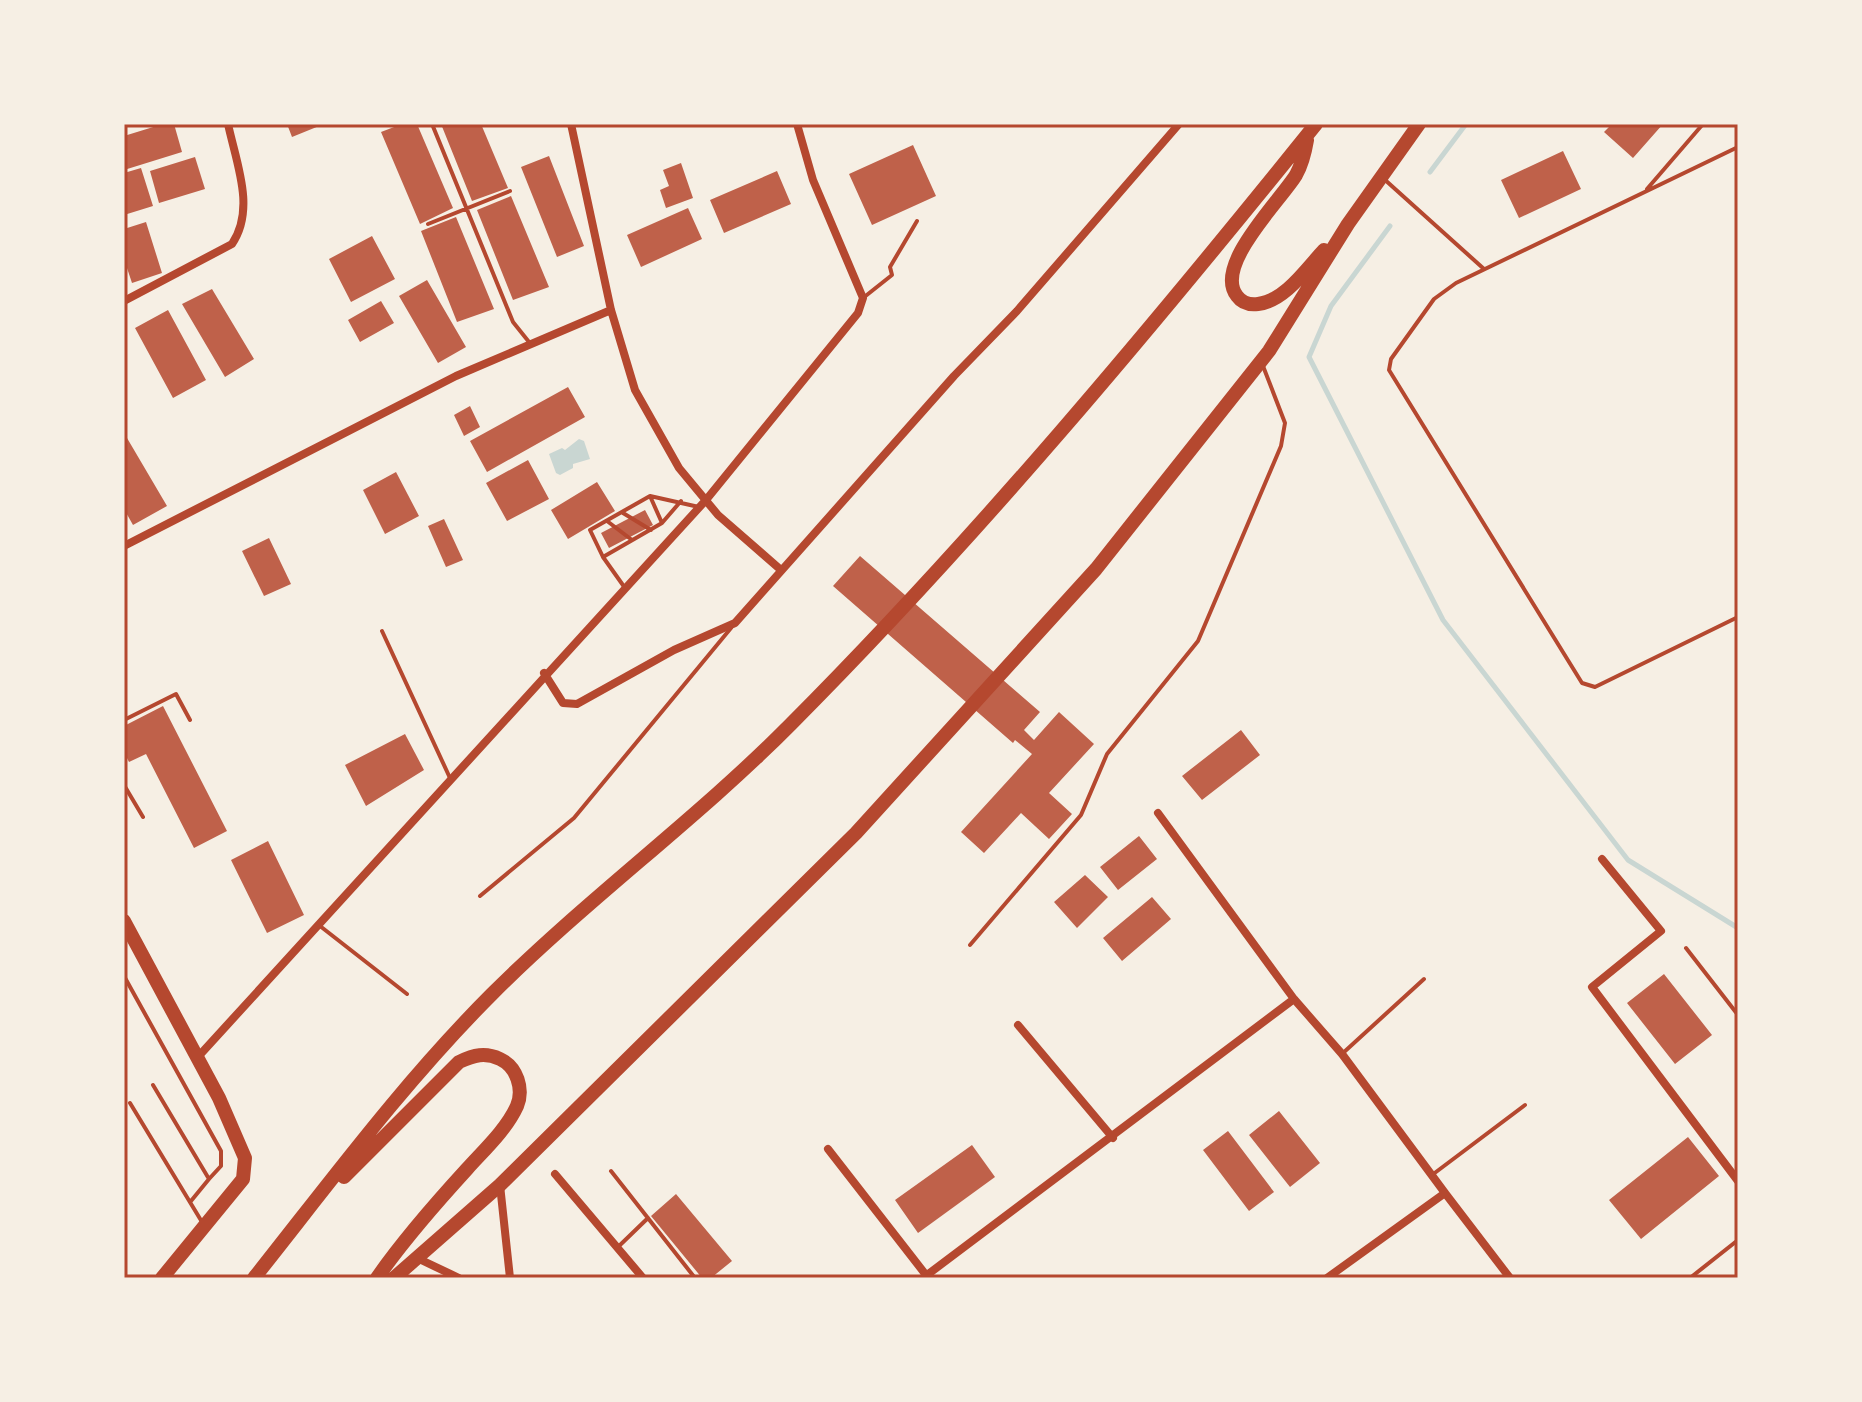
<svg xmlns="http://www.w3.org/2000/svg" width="1862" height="1402" viewBox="0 0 1862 1402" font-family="Montserrat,sans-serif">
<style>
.water{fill:#c9d6d2}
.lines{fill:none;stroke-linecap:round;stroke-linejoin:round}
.stream{stroke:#c9d6d2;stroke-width:5}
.building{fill:#bf614a}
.service{stroke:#b5482f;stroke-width:4}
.minor{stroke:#b5482f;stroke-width:8}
.primary{stroke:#b5482f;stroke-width:14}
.trunk{stroke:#b5482f;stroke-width:14}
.neatline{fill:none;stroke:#b5482f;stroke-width:3}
</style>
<rect width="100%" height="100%" fill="#f6efe4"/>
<path class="water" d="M579,439L584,441L590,459L573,464V468L560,475L556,473L549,454L562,448L565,450Z"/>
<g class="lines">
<path class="stream" d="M1430,172L1466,124
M1390,226L1331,306L1309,357L1443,620L1628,860L1738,928"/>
</g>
<path class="building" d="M163,124H174L182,152L124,170V136Z
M287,124H324L292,137Z
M402,124H417L453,208L420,224L381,132Z
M441,124H481L508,188L472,201Z
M1612,124H1663L1633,158L1604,132Z
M913,145L936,196L872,225L849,174Z
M1563,151L1581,189L1519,218L1501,180Z
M549,156L584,246L557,257L521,167Z
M195,157L205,189L159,203L150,171Z
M681,163L693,198L666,208L660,190L669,186L663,170Z
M141,168L153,206L124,215V173Z
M777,171L791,204L724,233L710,200Z
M511,196L549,287L513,300L477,210Z
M688,208L702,239L641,267L627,235Z
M456,217L494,309L457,322L421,231Z
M146,222L162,273L132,283L124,259V229Z
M372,236L395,279L351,302L329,259Z
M427,280L466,347L438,363L399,296Z
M212,289L254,359L225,377L182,304Z
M381,301L394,323L360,342L348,320Z
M168,310L206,380L173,398L135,328Z
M568,387L585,417L487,472L470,441Z
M470,406L480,427L464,436L454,415Z
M127,438L167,506L133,525L124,509V440Z
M528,460L549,499L507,521L486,483Z
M396,472L419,516L385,534L363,490Z
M597,482L615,511L568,539L551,510Z
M645,510L653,525L609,548L601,533Z
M444,519L463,560L446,567L428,526Z
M269,538L291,584L264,596L242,551Z
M860,556L1040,712L1024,730L1034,740L1059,712L1094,744L1049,793L1072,814L1049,839L1021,813L984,853L961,832L1032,754L1015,740L1013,743L833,586Z
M163,706L227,831L194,848L146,754L129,762L124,752V726Z
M1241,730L1260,755L1202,800L1182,776Z
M405,734L424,770L366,806L345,765Z
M1139,836L1157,859L1118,890L1100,867Z
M268,841L304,915L267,933L231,860Z
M1085,875L1108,897L1077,928L1054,902Z
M1152,897L1171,919L1122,961L1103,938Z
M1664,974L1712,1035L1675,1064L1627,1003Z
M1279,1111L1320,1163L1290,1187L1249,1135Z
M1228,1131L1274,1192L1249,1211L1203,1150Z
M1688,1137L1719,1176L1641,1239L1609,1200Z
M972,1145L995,1177L918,1233L895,1200Z
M676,1194L732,1261L711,1278H702L651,1216Z"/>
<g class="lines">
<path class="service" d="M432,124L513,322L529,342
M1738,147L1456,283L1434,299L1391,359L1389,370L1582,683L1595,687L1738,617
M1384,179L1484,269
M1647,189L1703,124
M428,224L510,191
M863,298L892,275L890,267L917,221
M650,496L662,523L603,557L590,530L650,496L699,507
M623,513L651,530
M607,521L632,540
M662,523L681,501
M603,557L625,588
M382,631L450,778
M124,720L176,694L190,720
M124,785L143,817
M480,896L574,818L731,628
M320,926L407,994
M970,945L1081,815L1107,754L1198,641L1281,446L1285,423L1263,366
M1686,948L1738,1015
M124,976L221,1151V1166L209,1179
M1343,1053L1424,979
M153,1085L209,1179L191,1201
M130,1103L202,1222
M611,1171L695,1278
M1432,1175L1525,1105
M619,1246L648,1218
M1690,1278L1738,1240"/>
<path class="minor" d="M571,124L611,310L635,390L679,468L718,515L781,570
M124,301L232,244C256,209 236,162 228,124
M124,546L456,376L611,310
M544,673L563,703L577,704L674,650L735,623L954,376L1017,311L1179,124
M1158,813L1294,999
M1602,859L1661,931L1592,987L1738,1181
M1018,1025L1113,1138
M197,1058L706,500L858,313L863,298L813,180L797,124
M828,1149L926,1275
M555,1174L643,1278
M500,1185L510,1278
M417,1258L459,1278
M923,1278L1294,999L1342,1054L1445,1193
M1327,1278L1445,1193L1510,1278"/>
<path class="primary" d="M124,921L219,1098L245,1158L243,1179L162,1278"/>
<path class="trunk" d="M1307,140C1305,152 1302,164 1296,175C1280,201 1213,266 1237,296C1242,303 1250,305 1258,304C1285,301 1307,268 1324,250
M344,1177L459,1062C474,1055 485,1052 500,1059C517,1067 524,1089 517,1106C506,1130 484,1150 467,1169C435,1204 404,1239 377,1278
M254,1278C331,1181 404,1082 492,994C587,899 697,819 791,724C978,536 1150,330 1316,124
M394,1278L500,1185L856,833L1096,569L1269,351L1348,224L1419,124"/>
</g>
<rect width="1862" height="1402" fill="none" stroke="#f6efe4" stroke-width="252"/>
<rect x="126" y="126" width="1610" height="1150" class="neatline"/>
</svg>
